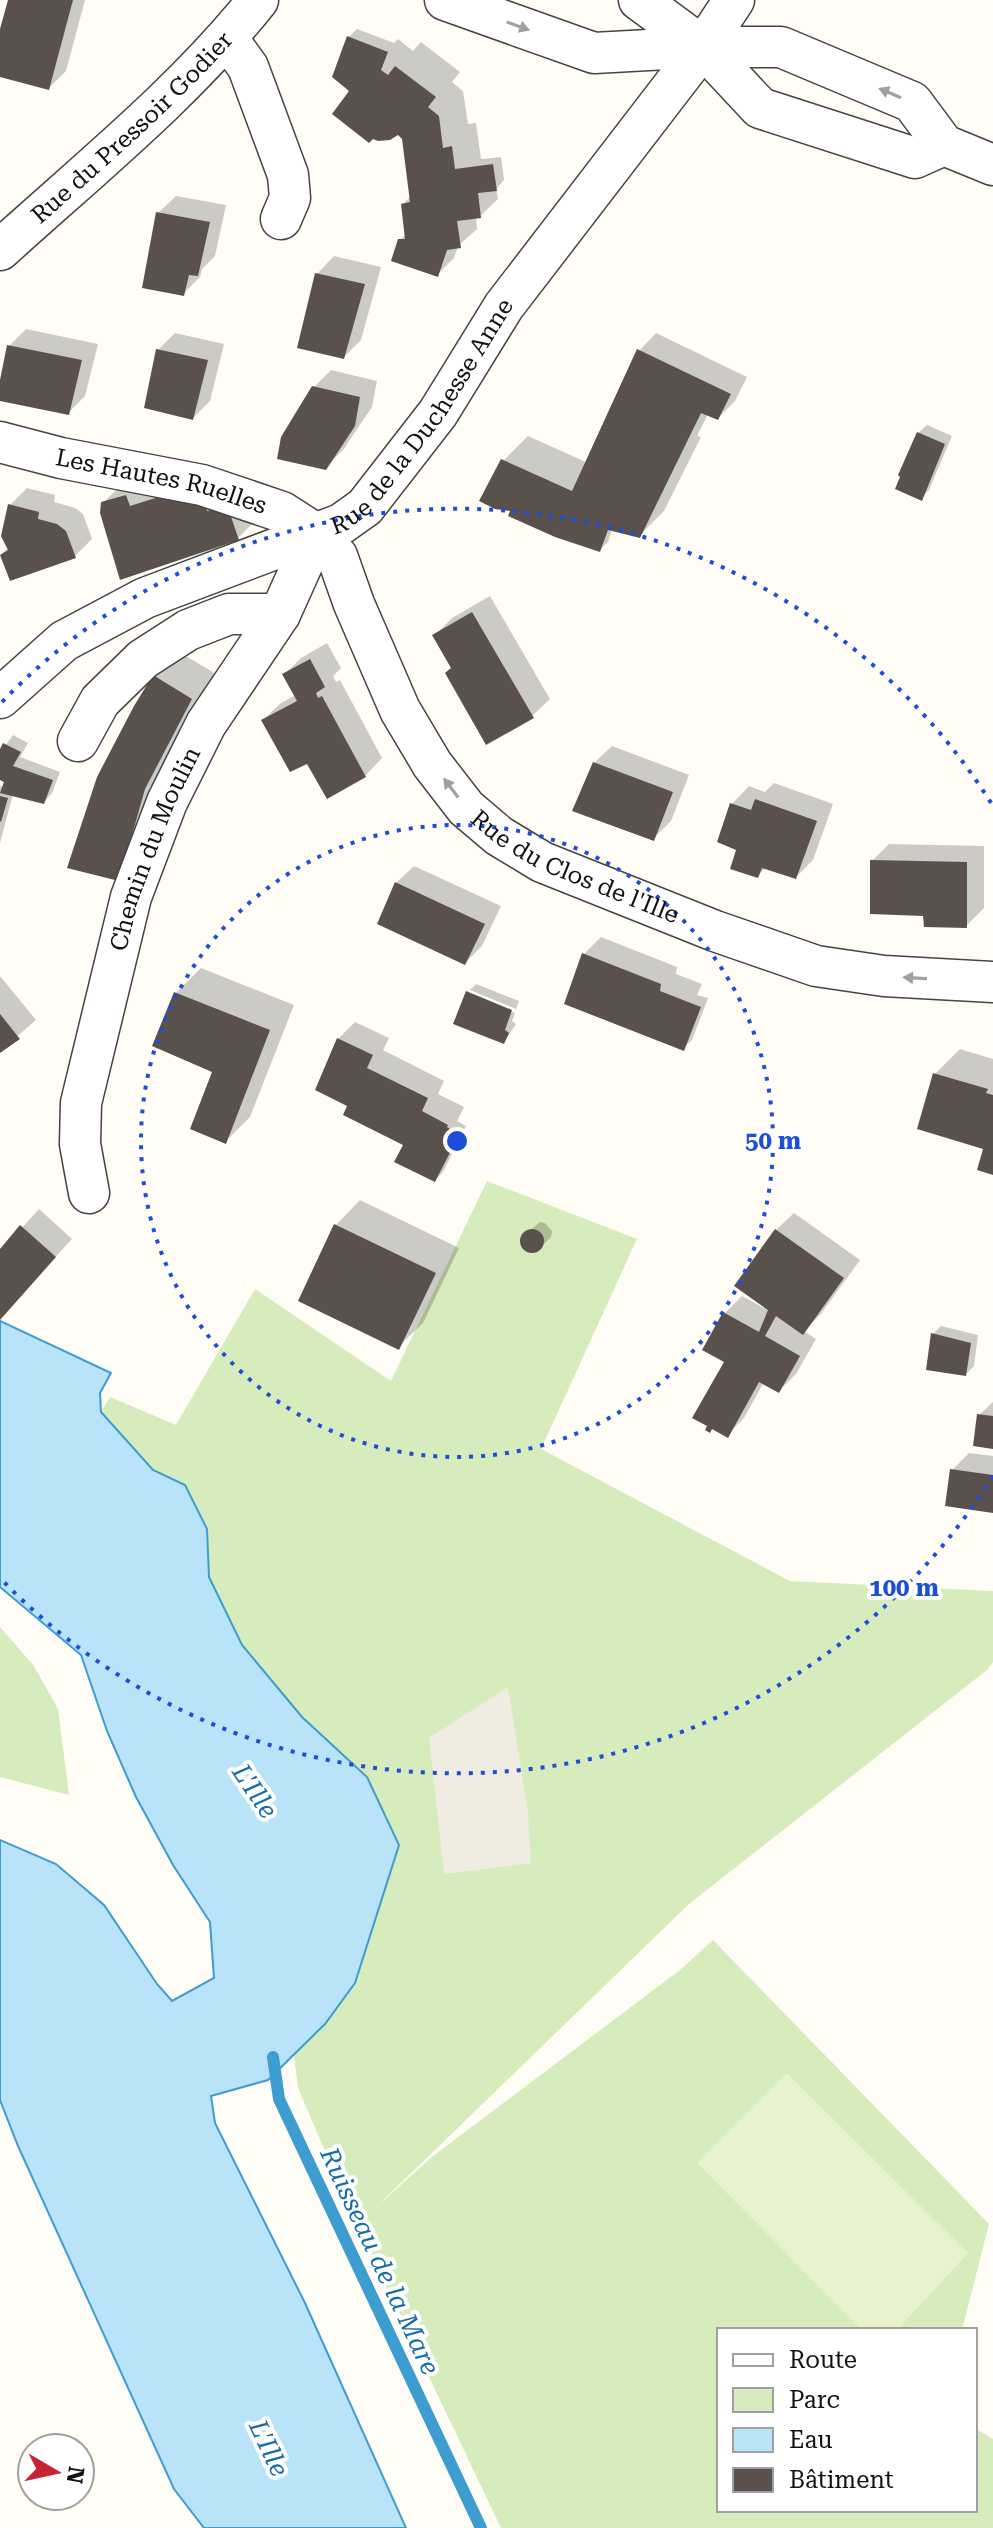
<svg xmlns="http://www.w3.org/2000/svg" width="993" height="2528" viewBox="0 0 993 2528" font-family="'Roboto Serif',serif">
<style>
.green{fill:#d7ecbc}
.pitch{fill:#e8f3ce}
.plaza{fill:#f1ece2}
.water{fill:#b8e3f8;stroke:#3d9dd1;stroke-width:2}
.shadow{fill:#0003}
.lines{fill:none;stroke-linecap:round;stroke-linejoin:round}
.stream{stroke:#3d9dd1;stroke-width:12}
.building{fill:#5a514d}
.minor-casing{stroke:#444;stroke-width:43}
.minor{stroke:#fff;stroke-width:40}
.oneway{fill:#a0a0a0}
.ring{fill:none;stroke:#1d4ed8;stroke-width:4;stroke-dasharray:4 8}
.labels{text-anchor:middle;stroke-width:8;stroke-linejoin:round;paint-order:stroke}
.street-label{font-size:24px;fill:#111;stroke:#fff}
.water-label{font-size:26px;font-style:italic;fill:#156ea8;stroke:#fff}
.centre{fill:#1d4ed8;stroke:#fff;stroke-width:4}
.ring-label{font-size:24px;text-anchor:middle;font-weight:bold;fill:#1d4ed8;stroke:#fff;stroke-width:8;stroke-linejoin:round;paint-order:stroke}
</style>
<rect width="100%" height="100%" fill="#fffdf5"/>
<path class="green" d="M487,1181L637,1239L541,1449L790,1581L993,1591V1662L987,1670L689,1904L375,2208L433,2156L680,1970L713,1940L989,2224L962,2330H719V2510H975V2428L993,2439V2528H501L357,2226L298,2088L294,2055L325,2024L355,1983L399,1845L367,1777L302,1717L242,1645L209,1577L207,1529L185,1485L153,1470L101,1412L110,1397L176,1425L255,1289L391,1381Z
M0,1627L34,1666L58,1709L69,1795L0,1777Z"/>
<path class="pitch" d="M787,2073L968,2253L897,2330H862L697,2163Z"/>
<path class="plaza" d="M508,1687L528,1812L531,1863L444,1874L429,1738Z"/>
<path class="water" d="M0,1321L111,1373L100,1393L101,1412L153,1470L185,1485L207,1529L209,1577L242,1645L302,1717L367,1777L399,1845L355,1983L325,2024L268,2080L211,2096L215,2123L305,2303L406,2528H204L174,2489L18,2146L0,2100V1840L56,1864L104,1905L157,1984L172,2001L214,1978L210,1922L173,1865L136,1797L107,1731L81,1655L0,1587Z"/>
<path class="shadow" d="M10,0H85L66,71L49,88L0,75V36Z
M357,29L394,43L398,39L413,51L421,42L460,72L452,82L463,91L468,124L476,123L481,159L501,157L504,180L496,189L498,199L480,216L476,217L477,229L458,246L454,258L437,275L400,240L407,233L403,204L411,196L404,138L358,83L349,37Z
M176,196L226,205L215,256L202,269L200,277L183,294L158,213Z
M334,256L381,267L361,340L344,357L317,274Z
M26,329L98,344L85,396L68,413L0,399L9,346Z
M175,333L224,344L210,401L193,418L158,350Z
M656,333L747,377L735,401L718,418L708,414L697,436L701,437L664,511L639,536L612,529L608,542L599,550L503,461L528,436L588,463L639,351Z
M331,370L377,381L372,407L343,450L326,467L313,388Z
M927,425L952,436L929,490L921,498L903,476L918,433Z
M143,479L255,521L238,538L103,503L121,485Z
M27,488L55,495L54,502L75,508L83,514L92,539L75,556L12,579L2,554L9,547L10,505Z
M490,596L550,699L532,716L453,667L435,635L452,618Z
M327,643L341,668L333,676L336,682L340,680L382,758L365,776L307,761L263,720L281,703L296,695L284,675L301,658Z
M179,652L216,674L169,762L118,879L154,677Z
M13,735L28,743L20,757L60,772L52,793L44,802L13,794L0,843V786L5,787L7,781L0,778V753Z
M612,746L689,775L671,821L654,838L594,763Z
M774,783L833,804L813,860L796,877L767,867L757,876L739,848L732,804L749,786L765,792Z
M889,844L984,846V908L966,926L925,915L872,861Z
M414,866L501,906L482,946L465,963L396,883Z
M601,937L677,967L676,974L702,984L697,995L708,998L692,1040L683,1048L584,954Z
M201,968L294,1005L250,1117L225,1142L215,1071L176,993Z
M0,976L36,1020L0,1051Z
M476,984L519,1001L516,1009L470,990Z
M469,991V994L515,1013L512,1021L516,1024L504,1042L455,1023Z
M355,1022L389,1038L383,1050L444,1081L438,1094L464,1107L457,1121L466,1126L443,1172L435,1180L405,1144L350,1105L338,1039Z
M960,1049L993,1059V1173L986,1147L935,1074Z
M360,1200L459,1248L423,1323L398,1347L336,1225Z
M39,1209L72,1239L0,1317V1252Z
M794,1213L860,1260L820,1315L804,1331L816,1339L796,1374L779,1391L764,1382L744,1418L727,1435L725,1313L742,1296L764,1308L776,1230Z
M540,1222L545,1223L552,1231L551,1237L542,1246L532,1251H528L522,1242V1237Z
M941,1326L978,1335L974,1366L966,1374L933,1334Z
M993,1402V1447L979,1415Z
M969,1453L993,1456V1511L952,1470Z"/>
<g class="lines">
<path class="stream" d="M273,2057L279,2099L481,2528"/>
</g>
<path class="building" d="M8,0H73L49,90L0,77V29Z
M347,36L388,52L381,70L388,75L395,66L436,97L428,107L439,116L443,148L452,146L455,169L493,164L497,191L478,193L481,218L457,221L461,248L447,250L438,277L391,261L398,239H405L401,204L410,202L402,139L398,135L390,140L378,141L373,139L369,143L332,114L349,91L332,77Z
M156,212L210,222L198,276L189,275L184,296L142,288Z
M315,273L365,284L344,359L297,348Z
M7,345L82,360L69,415L0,401V380Z
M156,349L208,360L193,420L144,408Z
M637,349L731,394L718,420L701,413L640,538L608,530L600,552L555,537L508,516L510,511L495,509L479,501L501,459L572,491Z
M312,386L360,397L355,426L326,470L277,459L281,437Z
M917,432L945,444L922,501L895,489L900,477L898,475Z
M126,495L130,506L162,496L206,498L207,511L227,505L239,540L120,580L100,513L101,502Z
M8,504L39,512L38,519L57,524L66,531L76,558L10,581L0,555L8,550L1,536Z
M472,612L534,718L486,745L445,673L451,668L432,635Z
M310,659L325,687L316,693L318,698L322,696L366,777L327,799L307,764L290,772L261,720L297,701L282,674Z
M153,675L192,699L145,789L119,881L67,868L97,777L134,706Z
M3,743L21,752L13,766L53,780L44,804L0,793L4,782L0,780V749Z
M593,762L673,792L654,841L572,811Z
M0,796L8,798L1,822L0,821Z
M755,799L817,821L796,879L762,868L758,878L730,869L736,850L717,842L730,803L751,810Z
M870,860L967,862V928L924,927L923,916L870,914Z
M395,882L485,924L465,965L377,924Z
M582,953L661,984L660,991L701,1007L684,1051L564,1004Z
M466,991L512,1010L505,1030L509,1033L504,1044L453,1024Z
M174,992L270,1030L226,1144L190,1129L212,1072L152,1046Z
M0,1014L20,1039L0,1053Z
M337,1038L373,1055L367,1068L428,1098L422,1111L448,1125L447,1127L459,1135L435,1182L394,1162L403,1145L343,1115L347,1106L315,1090Z
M933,1073L988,1089L986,1093L993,1095V1175L977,1170L983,1149L917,1129Z
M334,1224L436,1273L399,1350L298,1301Z
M20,1225L56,1257L0,1320V1249Z
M775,1229L844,1278L803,1335L776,1316L765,1336L800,1356L779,1393L759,1382L728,1438L712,1429L710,1433L705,1430L707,1426L692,1418L724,1362L702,1350L723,1312L759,1332L768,1310L734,1286Z
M520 1241a12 12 0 1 1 24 0a12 12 0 1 1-24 0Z
M931,1333L971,1343L966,1376L926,1370Z
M977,1414L993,1416V1449L973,1446Z
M950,1469L993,1475V1513L945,1506Z"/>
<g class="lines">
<g class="minor-casing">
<g id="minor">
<path d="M445,0L594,53L703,47H781L912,102L944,145L993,165"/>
<path d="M639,0L703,47L760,108L915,158L944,145"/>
<path d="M227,38L248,67L288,175L290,198L281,219"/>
<path id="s1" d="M0,250C88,170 184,93 258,0"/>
<path id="s2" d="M0,442L61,458L202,485L282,512L316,534L337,556L354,604L400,710L432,764L466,808L499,836L542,862L715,931L816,966L884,976L993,982"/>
<path id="s3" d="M0,698L64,641L145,598L341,524L365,507L438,413L504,306L703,47L734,0"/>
<path d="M78,741L100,701L143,659L188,630L229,614H280"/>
<path id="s4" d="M89,1193L80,1144L81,1103L131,897L167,802L206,724L280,614L316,534"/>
</g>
</g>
<use href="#minor" class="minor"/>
</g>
<defs><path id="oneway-solid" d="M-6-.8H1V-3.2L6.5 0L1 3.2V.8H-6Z" transform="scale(2)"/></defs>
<g class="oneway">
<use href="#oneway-solid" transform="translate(518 26) rotate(20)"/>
<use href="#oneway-solid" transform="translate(890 93) rotate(-157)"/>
<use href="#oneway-solid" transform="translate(451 788) rotate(-127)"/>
<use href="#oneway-solid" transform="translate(915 978) rotate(-177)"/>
</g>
<g class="ring">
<circle cx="457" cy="1141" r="316"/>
<path d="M993 1476A632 632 0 0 1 2 1580M2 702A632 632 0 0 1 993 806"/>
</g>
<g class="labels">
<g class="street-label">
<text dy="8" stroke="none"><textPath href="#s1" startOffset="180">Rue du Pressoir Godier</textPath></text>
<text dy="8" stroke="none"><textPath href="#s3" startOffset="522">Rue de la Duchesse Anne</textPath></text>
<text dy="8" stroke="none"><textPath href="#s2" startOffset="166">Les Hautes Ruelles</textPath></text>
<text dy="8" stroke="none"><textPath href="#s4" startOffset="356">Chemin du Moulin</textPath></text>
<text dy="8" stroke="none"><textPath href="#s2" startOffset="772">Rue du Clos de l'Ille</textPath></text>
</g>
<g class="water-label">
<text transform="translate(255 1791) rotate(56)" y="9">L'Ille</text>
<text transform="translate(380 2261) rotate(65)" y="9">Ruisseau de la Mare</text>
<text transform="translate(269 2448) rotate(65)" y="9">L'Ille</text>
</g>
</g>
<circle cx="457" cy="1141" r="12" class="centre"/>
<g class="ring-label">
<text x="773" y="1149">50 m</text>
<text x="904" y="1596">100 m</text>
</g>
<rect x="717" y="2328" width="260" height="184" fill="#ffffff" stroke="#a0a0a0" stroke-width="2"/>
<rect x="733" y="2354" width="40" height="12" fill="#ffffff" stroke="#a0a0a0" stroke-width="2"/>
<text x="789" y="2368" font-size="24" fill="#111111">Route</text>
<rect x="733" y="2388" width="40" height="24" fill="#d7ecbc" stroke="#a0a0a0" stroke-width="2"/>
<text x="789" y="2408" font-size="24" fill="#111111">Parc</text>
<rect x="733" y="2428" width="40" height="24" fill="#b8e3f8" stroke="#a0a0a0" stroke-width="2"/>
<text x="789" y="2448" font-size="24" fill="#111111">Eau</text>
<rect x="733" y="2468" width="40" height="24" fill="#5a514d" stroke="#a0a0a0" stroke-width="2"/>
<text x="789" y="2488" font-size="24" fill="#111111">Bâtiment</text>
<g transform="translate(56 2472) rotate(99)"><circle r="38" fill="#ffffff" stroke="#a0a0a0" stroke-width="2"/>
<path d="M0-6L14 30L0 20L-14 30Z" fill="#c72332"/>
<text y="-12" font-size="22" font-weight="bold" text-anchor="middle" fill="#111111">N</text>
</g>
</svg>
